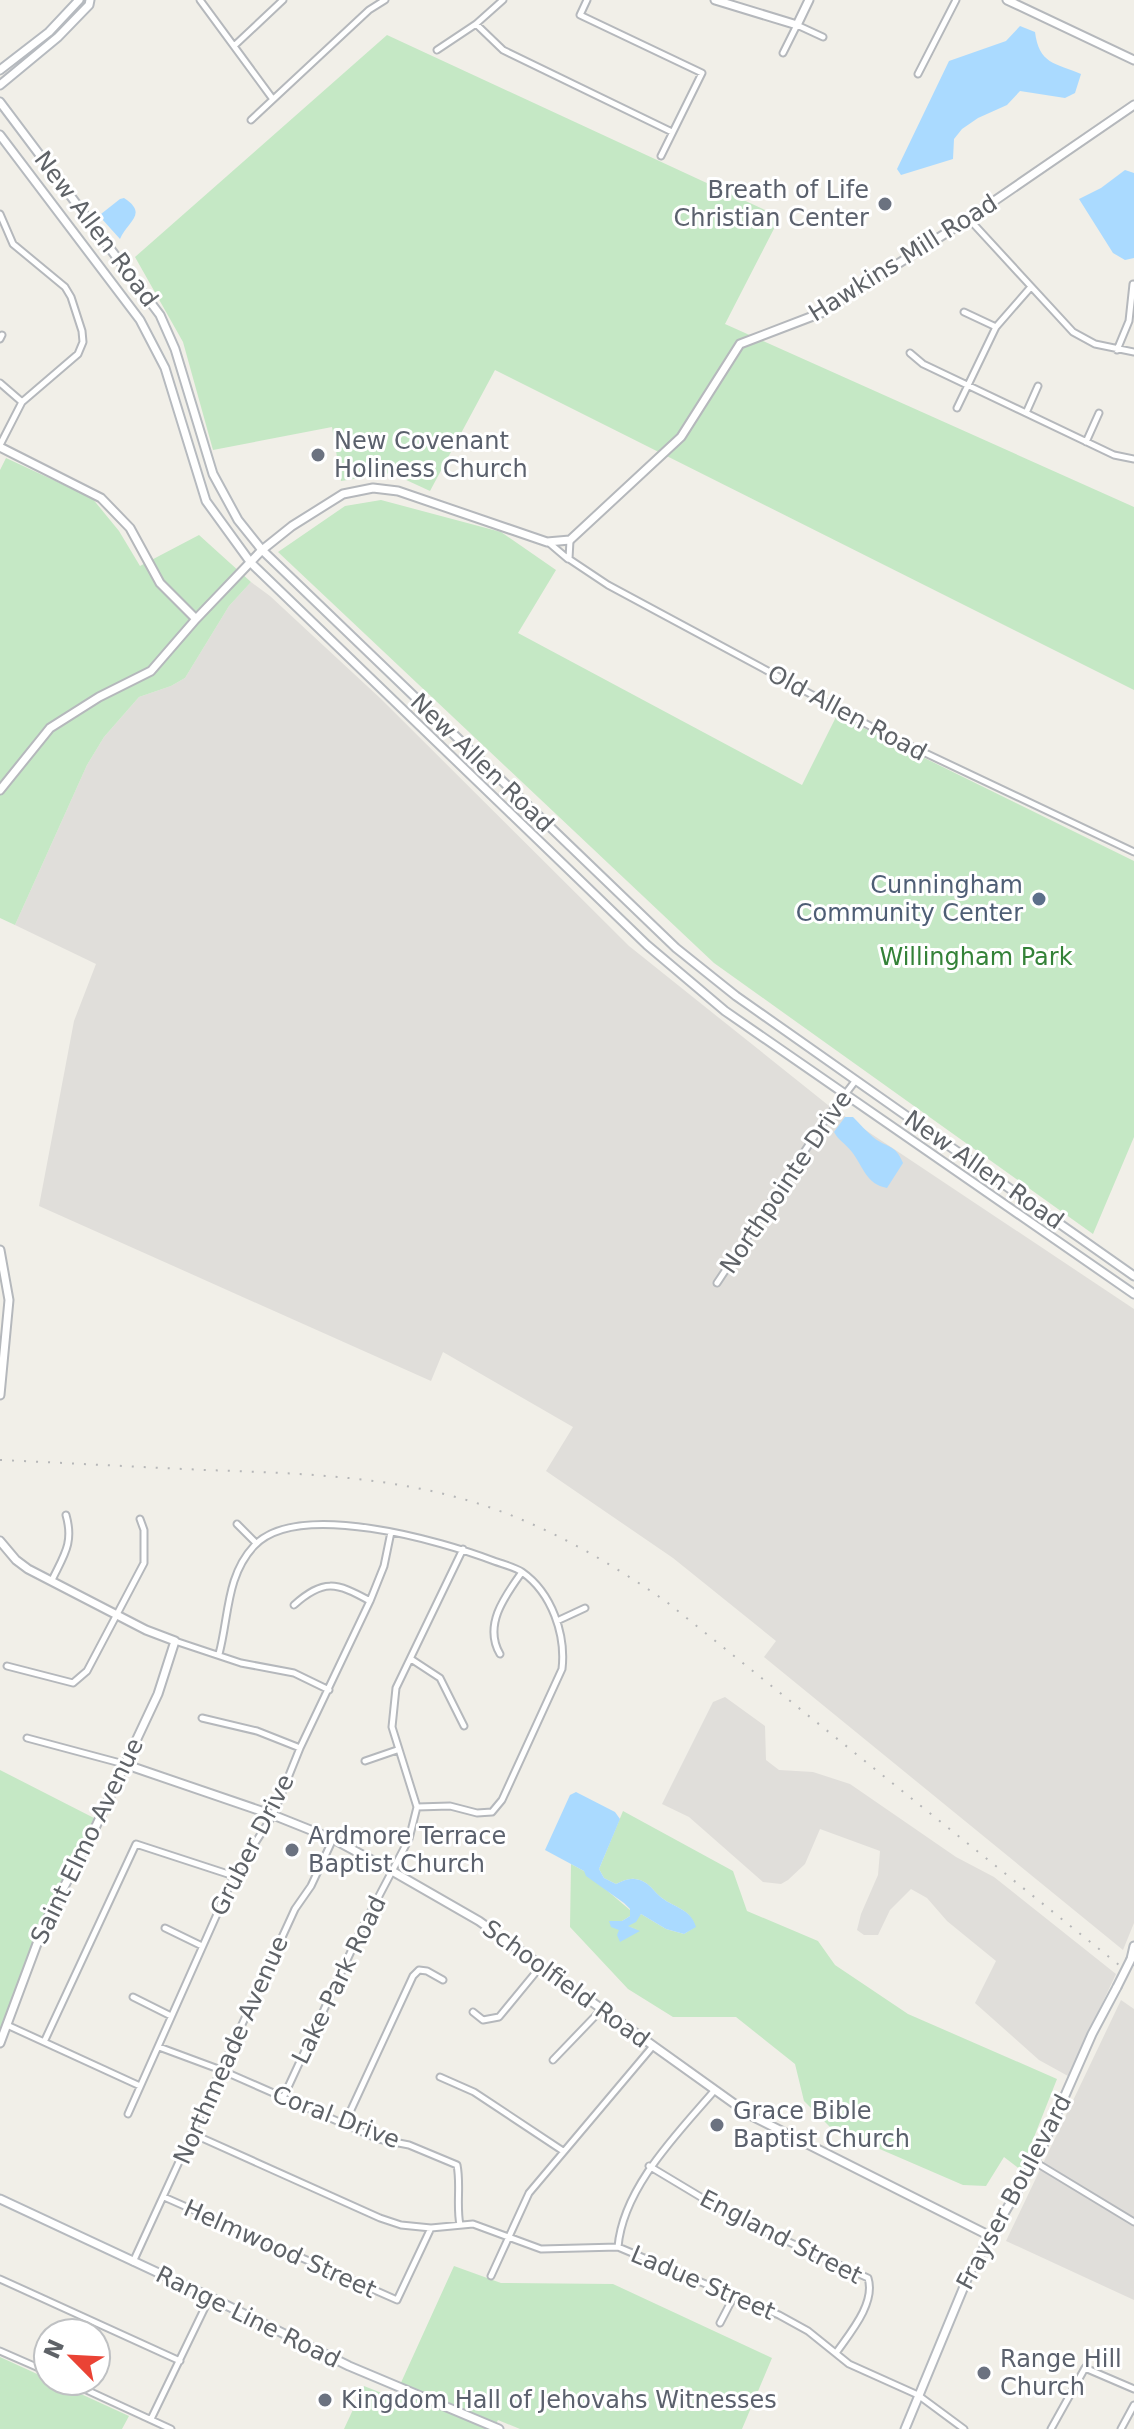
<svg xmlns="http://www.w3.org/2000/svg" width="1134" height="2429" viewBox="0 0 1134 2429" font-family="'DejaVu Sans',sans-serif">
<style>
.industrial{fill:#e0deda}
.green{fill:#c5e8c5}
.water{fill:#aadaff}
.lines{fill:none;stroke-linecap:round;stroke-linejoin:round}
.minor-casing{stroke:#b5b8bc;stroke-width:9}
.tertiary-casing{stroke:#b5b8bc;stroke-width:11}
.secondary-casing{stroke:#b6babf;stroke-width:11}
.minor{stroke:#fff;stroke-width:5}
.tertiary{stroke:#fff;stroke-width:7}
.secondary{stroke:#fff;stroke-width:7}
.rail{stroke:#b6b7b8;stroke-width:2;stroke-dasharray:2 10;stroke-linecap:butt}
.secondary-bridge-casing{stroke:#b6babf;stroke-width:11;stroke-linecap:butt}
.secondary-bridge{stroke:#fff;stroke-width:7}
.worship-dot{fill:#6b7280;stroke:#fff;stroke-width:3}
.service-dot{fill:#5c6f8a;stroke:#fff;stroke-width:3}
.labels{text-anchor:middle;stroke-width:6;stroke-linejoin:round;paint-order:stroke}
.worship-label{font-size:24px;fill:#5b616d;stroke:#fff;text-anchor:start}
.street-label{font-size:24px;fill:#5f6368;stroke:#fff}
.service-label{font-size:24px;fill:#4e5e75;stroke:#fff;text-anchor:end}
.park-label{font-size:24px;fill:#348238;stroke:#fff}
</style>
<rect width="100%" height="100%" fill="#f1efe8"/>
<path class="industrial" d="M251,582L270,596L380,698L629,946L828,1105L1134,1309V1923L1123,1950L764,1657L776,1641L673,1558L546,1471L573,1427L443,1352L431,1381L39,1206L74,1021L96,964L15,925L87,765L104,737L139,697L171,686L185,678L229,606Z
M725,1697L765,1726L766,1760L779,1770L813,1772L850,1784L956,1857L994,1877L1116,1974L1068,2076L1039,2060L975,2003L996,1961L947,1921L927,1898L911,1889L890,1910L878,1935H864L857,1930L861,1914L878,1875L880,1851L820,1829L805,1864L788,1880L781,1884L763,1882L689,1817L662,1804L713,1702Z
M1121,2000L1134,2009V2300L1006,2241Z"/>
<path class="green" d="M387,35L780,217L725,324L1134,507V690L495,370L430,491L391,473L341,481L332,427L213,450L183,342L135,257Z
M6,458L92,498L119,531L140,566L199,535L251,582L229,606L185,678L171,686L139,697L104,737L87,765L15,925L0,918V470Z
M381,500L501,532L556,570L518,633L802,785L837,715L1134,861V1137L1093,1234L714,963L278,552L345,506Z
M0,1770L94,1818L44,1917L0,2035Z
M623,1811L733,1871L747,1911L818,1941L835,1965L908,2014L1057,2079L1021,2170L1004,2157L986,2186L963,2185L831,2128L804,2101L795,2064L736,2017H673L628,1989L570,1927L571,1864L584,1871L630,1910V1916L622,1921H610L639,1930L627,1926L641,1914L666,1929L684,1934L695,1927C691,1909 675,1908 662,1898C652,1890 649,1881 635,1879C629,1878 623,1881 616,1884L604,1878L599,1869Z
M454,2266L501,2283L613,2284L772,2358L742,2429H520L498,2420L493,2429H344L364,2386L394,2398Z
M0,2357L129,2416L122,2429H0Z"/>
<path class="water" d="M1020,26L1035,32C1039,64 1055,63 1081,74L1075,93L1065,98L1020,91L1007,105L978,118L962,129L954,139L953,159L901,175L897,169L949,61L1006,41Z
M1125,170L1134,173V258L1125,260L1113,253L1079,199L1101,188Z
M124,198C149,214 127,222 120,239L102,219L101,214L120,199Z
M845,1117H853C860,1124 866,1131 873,1137C886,1148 895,1143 903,1163L887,1188C866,1184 864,1168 852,1152C846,1144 838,1140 834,1132Z
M576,1792L615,1812L620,1819L599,1869L604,1878L616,1884C623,1881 629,1878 635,1879C649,1881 652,1890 662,1898C675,1908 691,1909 696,1927L684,1934L666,1929L641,1914L636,1922L628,1926L640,1931L620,1942L617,1935L619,1930L611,1927L609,1921H622L630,1916V1909L624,1903L586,1876L584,1871L545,1850L570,1795Z"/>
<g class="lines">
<g class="minor-casing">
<path id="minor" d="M200,0L272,98
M587,0L580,15L702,73L661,156
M476,24L503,50L672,132
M234,46L283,0
M437,50L476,24L503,0
M783,53L797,25L823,37
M918,74L956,0
M251,120L369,10L385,0
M0,214L13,244L65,287L71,297L82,331L83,342L78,354L22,402L0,445
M969,219L1073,332L1095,344L1134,352
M964,312L996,327
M0,339L2,335
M1117,350L1129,321L1133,284
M910,353L923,364L1114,455L1134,459
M0,383L22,402
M957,408L996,327L1030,288
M1026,413L1038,386
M1086,442L1099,413
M570,540L569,559L608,585L883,733L1134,852
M548,542L568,559
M717,1283L824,1122L856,1080
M237,1524L256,1543
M52,1580C64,1555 74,1543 66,1515
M294,1605C323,1579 336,1582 370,1601
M557,1621L585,1608
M175,1641L241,1663L294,1673L329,1690
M219,1654C229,1617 226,1576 254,1546C297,1499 442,1541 494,1561C502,1564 515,1567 522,1572C552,1593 566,1635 562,1669L502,1800L492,1812L477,1813L450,1806L417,1807
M500,1654C483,1625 505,1596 522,1572
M411,1659L440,1678L464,1726
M7,1666L73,1683L87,1671L144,1563V1530L140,1519
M202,1718L257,1731L300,1748
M27,1738L124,1764
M365,1761L397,1750
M165,1928L202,1946
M133,1997L171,2016
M473,2012L483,2020L499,2017L541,1966
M7,2025L140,2086
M44,2042L136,1844L234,1876
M159,2047L221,2070L378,2139L409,2145L457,2165C461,2185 456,2205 460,2225
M553,2060L602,2009
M440,2077L474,2092L563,2151
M283,2098L360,1932L409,1839L417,1807L392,1727L396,1688L463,1549
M128,2114L234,1876L273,1815L300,1748L370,1601L384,1566L391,1532
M344,2125L413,1976L419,1970L427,1971L443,1980
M193,2134L380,2218L401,2225L431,2228L473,2224L541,2249L618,2247L779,2315L808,2331L849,2364L918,2395L964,2429
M1035,2162L1134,2222
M649,2166L734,2217L868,2278C876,2303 850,2333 836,2353
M164,2197L397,2300L431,2228
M618,2247C623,2188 677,2134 714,2091
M133,2262L295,1909L311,1886L333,1839
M491,2276L529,2193L653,2046
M0,2279L180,2361
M720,2323L733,2298
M0,2351L48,2372
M67,2381L171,2429
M151,2419L210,2297
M1051,2429L1085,2368L1134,2389
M1121,2429L1134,2405"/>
</g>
<g class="tertiary-casing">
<path id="tertiary" d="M715,0L797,25L809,0
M1007,0L1134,60
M0,447L101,498L130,528L160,583L196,619
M0,790L50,728L99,697L151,671L196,619L262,550L292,526L343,494L373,488L398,491L547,542L570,540L681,437L740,344L821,313L968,219L1134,105
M0,1250L9,1300L0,1395
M0,1541L16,1560L28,1569L146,1630L175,1641L158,1694L96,1826L44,1925L0,2043
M124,1764L273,1815L333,1839L392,1871L479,1921L750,2115L992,2237"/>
</g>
<g class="secondary-casing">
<path id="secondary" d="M0,70L49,32L79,0
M0,85L58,37L89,5L90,0
M0,102L160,315L175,349L213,474L238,520L262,550L676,948L736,996L1134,1276
M0,135L140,320L165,368L206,501L251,563L647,945L725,1011L1134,1294
M1131,1959L1134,1946
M0,2199L210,2297L349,2366L499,2429
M905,2429L970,2272L1041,2150L1092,2034L1117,1987"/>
</g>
<use href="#minor" class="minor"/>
<use href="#tertiary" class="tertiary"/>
<use href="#secondary" class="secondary"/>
<path class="rail" d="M0,1460C69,1463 137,1467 206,1470C289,1473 371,1475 452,1496C530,1516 603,1557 668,1603L1134,1977"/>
<g class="secondary-bridge-casing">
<path id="secondary-bridge" d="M1117,1987L1131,1959"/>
</g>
<use href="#secondary-bridge" class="secondary-bridge"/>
</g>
<g class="worship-dot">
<circle cx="885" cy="204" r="8"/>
<circle cx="318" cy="455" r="8"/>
<circle cx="292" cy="1850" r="8"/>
<circle cx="717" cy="2125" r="8"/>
<circle cx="984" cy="2373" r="8"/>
<circle cx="325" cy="2400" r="8"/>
</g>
<circle class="service-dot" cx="1039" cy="899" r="8"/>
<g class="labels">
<g class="worship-label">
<text x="869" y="198" text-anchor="end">Breath of Life<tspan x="869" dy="28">Christian Center</tspan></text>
<text x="334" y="449">New Covenant<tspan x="334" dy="28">Holiness Church</tspan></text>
<text x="308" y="1844">Ardmore Terrace<tspan x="308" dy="28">Baptist Church</tspan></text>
<text x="733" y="2119">Grace Bible<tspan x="733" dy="28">Baptist Church</tspan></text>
<text x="1000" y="2367">Range Hill<tspan x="1000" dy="28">Church</tspan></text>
<text x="341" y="2408">Kingdom Hall of Jehovahs Witnesses</text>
</g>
<g class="street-label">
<text transform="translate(96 229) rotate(53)" y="8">New Allen Road</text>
<text transform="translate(903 258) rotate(-32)" y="8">Hawkins Mill Road</text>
<text transform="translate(847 713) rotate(28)" y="8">Old Allen Road</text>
<text transform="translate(482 763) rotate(44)" y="8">New Allen Road</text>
<text transform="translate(984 1170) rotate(35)" y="8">New Allen Road</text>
<text transform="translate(786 1182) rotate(-56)" y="8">Northpointe Drive</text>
<text transform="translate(87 1841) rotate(-64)" y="8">Saint Elmo Avenue</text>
<text transform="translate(252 1845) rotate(-63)" y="8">Gruber Drive</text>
<text transform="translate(339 1980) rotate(-64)" y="8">Lake Park Road</text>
<text transform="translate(566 1984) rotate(36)" y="8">Schoolfield Road</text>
<text transform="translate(231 2050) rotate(-66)" y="8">Northmeade Avenue</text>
<text transform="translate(336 2117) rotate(21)" y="8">Coral Drive</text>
<text transform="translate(1014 2192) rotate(-62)" y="8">Frayser Boulevard</text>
<text transform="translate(781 2237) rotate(27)" y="8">England Street</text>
<text transform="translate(280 2249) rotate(24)" y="8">Helmwood Street</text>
<text transform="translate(703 2283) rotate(23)" y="8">Ladue Street</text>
<text transform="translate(248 2317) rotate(26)" y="8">Range Line Road</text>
</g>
<g class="service-label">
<text x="1023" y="893">Cunningham<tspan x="1023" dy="28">Community Center</tspan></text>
</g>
<g class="park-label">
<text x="976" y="965">Willingham Park</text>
</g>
</g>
<g transform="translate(72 2357) rotate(294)"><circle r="38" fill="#ffffff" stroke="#bfc1c3" stroke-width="2"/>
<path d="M0-6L14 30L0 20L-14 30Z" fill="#ea4335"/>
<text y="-12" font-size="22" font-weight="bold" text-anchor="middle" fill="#5f6368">N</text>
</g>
</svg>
